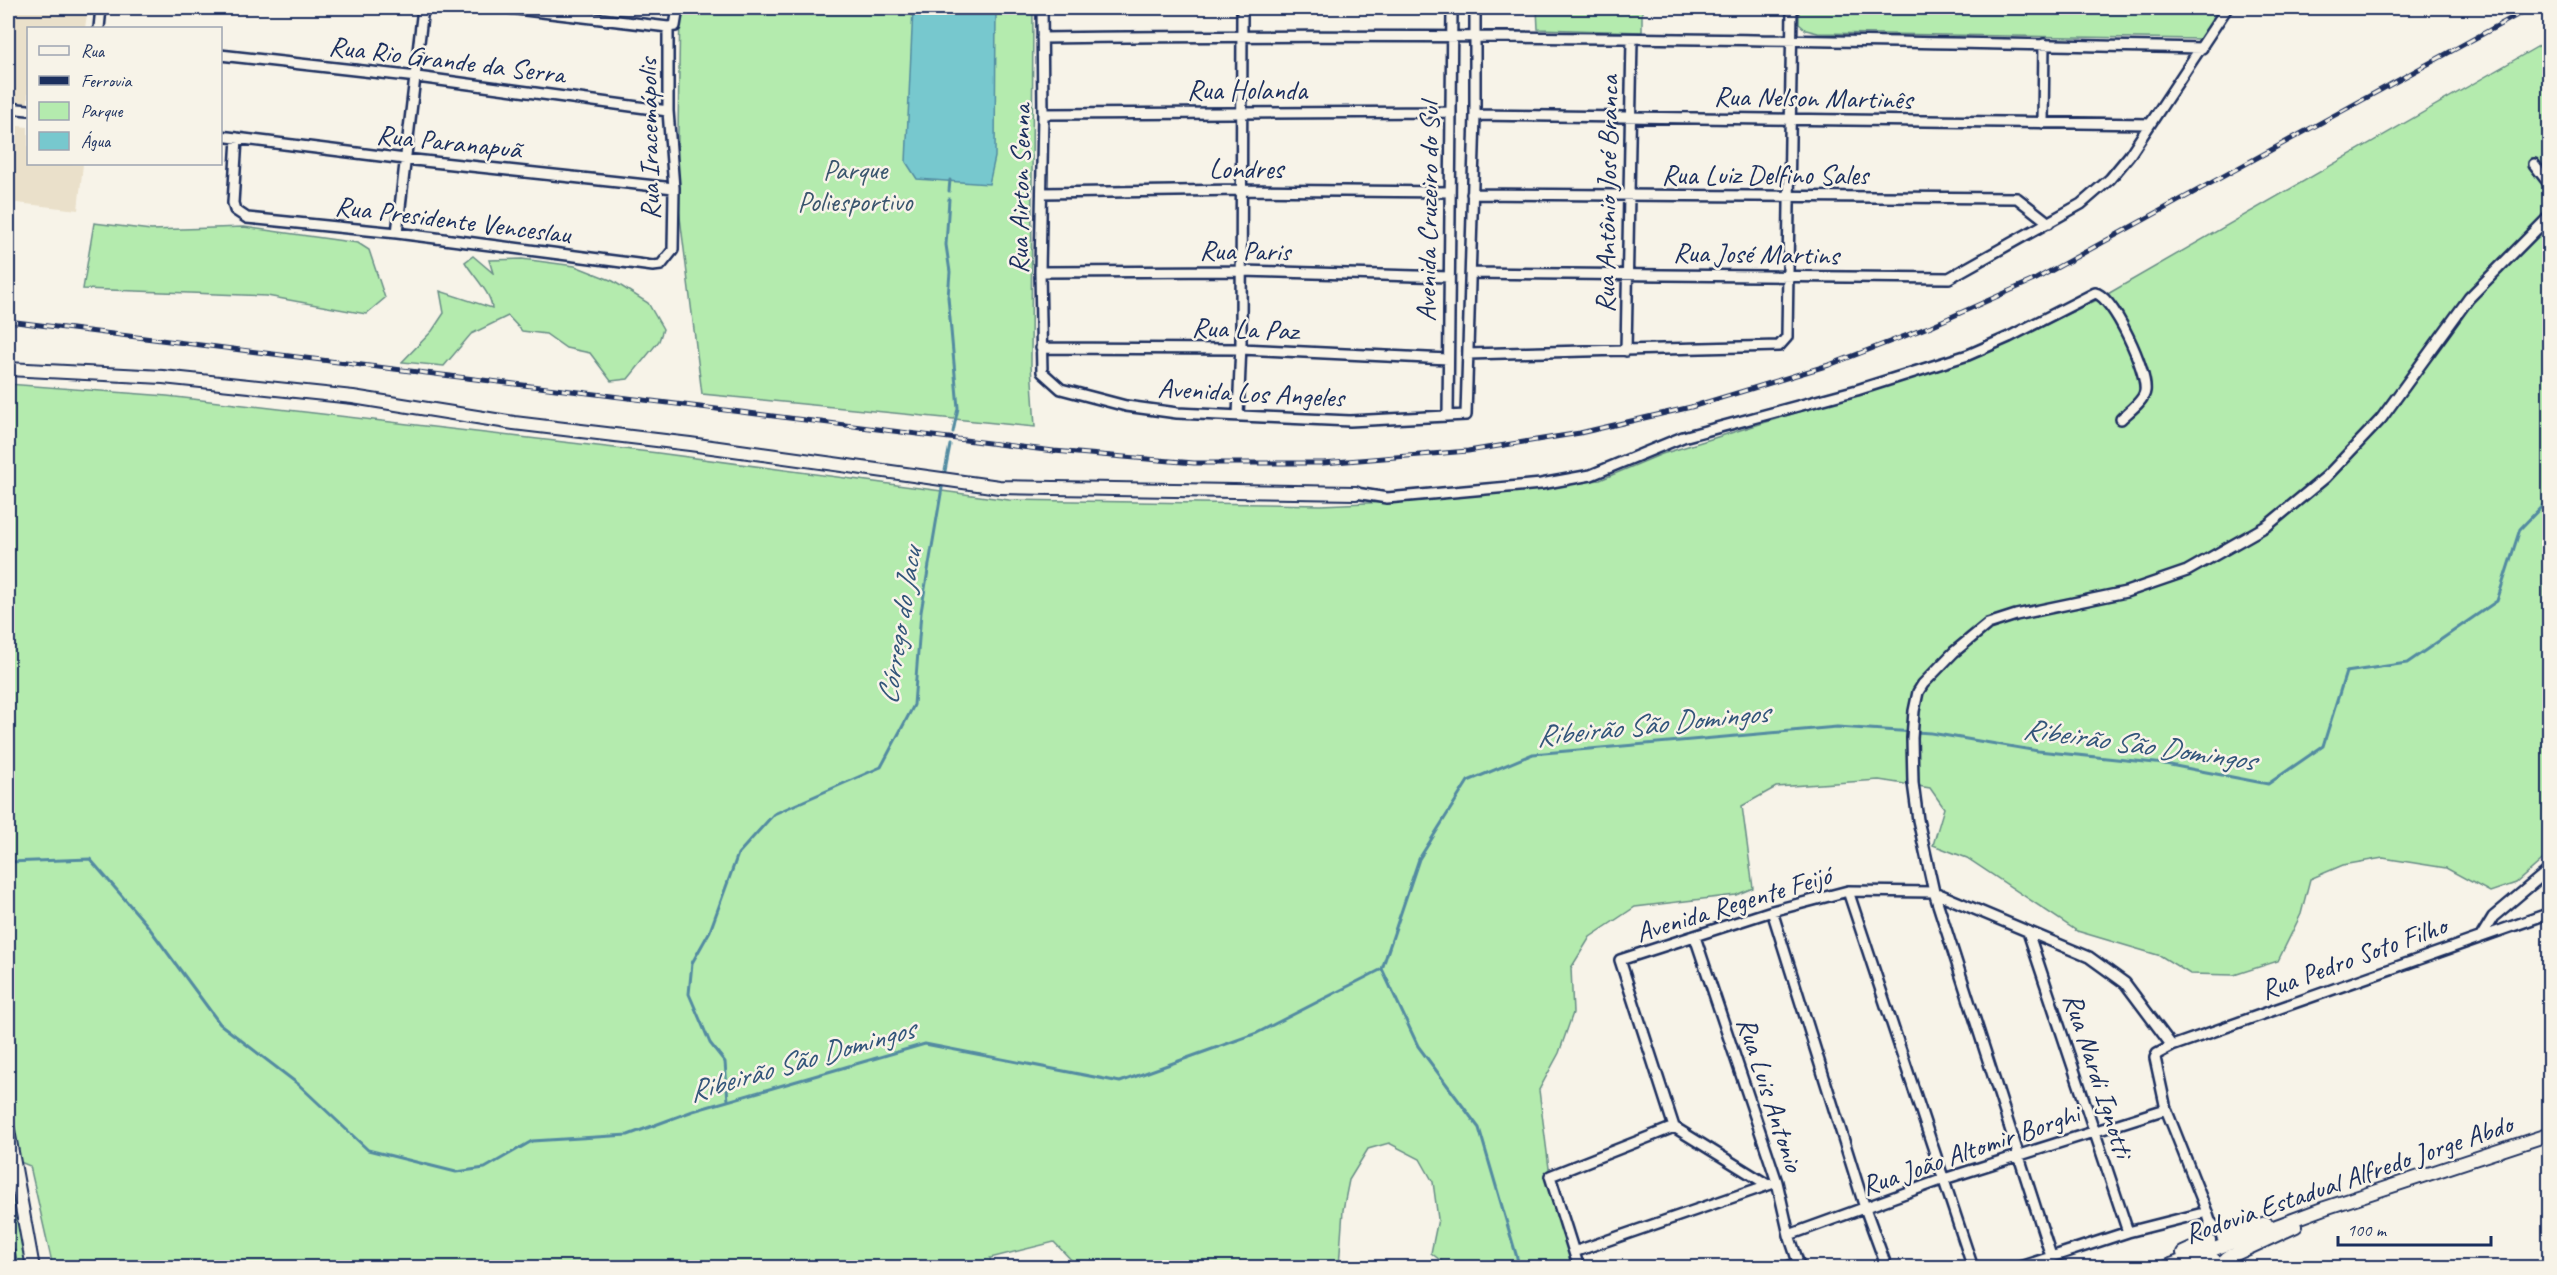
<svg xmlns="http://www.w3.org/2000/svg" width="2557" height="1275" viewBox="0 0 2557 1275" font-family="Caveat,sans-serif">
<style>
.built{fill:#eae0ca}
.green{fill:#b4ebae;stroke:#688d86;stroke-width:1.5}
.water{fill:#77c8ce;stroke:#528ba1;stroke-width:1.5}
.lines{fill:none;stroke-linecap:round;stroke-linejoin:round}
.stream{stroke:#528ba1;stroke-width:3}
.street-casing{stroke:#1b2f5e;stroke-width:14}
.secondary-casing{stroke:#1b2f5e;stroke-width:16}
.street{stroke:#f7f3e8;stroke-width:9}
.secondary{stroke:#f7f3e8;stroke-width:12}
.rail-casing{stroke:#1b2f5e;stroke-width:5}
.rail{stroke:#f7f3e8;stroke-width:3;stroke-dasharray:9;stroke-linecap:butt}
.labels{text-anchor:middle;stroke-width:5;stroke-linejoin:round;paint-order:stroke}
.street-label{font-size:28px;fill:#1b2f5e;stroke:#f7f3e8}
.park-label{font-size:28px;fill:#3a556e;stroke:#f7f3e8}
.water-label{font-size:30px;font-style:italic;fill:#32557a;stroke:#f7f3e8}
</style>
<rect width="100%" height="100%" fill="#f7f3e8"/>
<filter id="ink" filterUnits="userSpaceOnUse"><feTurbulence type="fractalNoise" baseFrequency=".0167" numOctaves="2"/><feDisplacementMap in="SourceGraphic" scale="12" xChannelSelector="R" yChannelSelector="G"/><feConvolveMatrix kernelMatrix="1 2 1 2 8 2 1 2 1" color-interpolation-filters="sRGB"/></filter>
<g filter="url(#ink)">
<path class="built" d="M8,8H88L85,28H28V103L8,100Z
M8,125L28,127V164H83L78,210L8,202Z"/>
<path class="green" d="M680,8H1033L1031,365L1035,427L702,394L677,193Z
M1537,8H1642V32L1538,29Z
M1799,8H2221L2201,39L1818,33L1806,30L1799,24Z
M2549,40L2550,578L2544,587V639L2550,645L2549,854L2516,883L2490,892L2446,868L2383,858L2343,865L2310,879L2301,914L2278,961L2234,975L2190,974L2161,956L2077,931L1967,858L1933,845L1944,808L1930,788L1879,780L1776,787L1742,806L1753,888L1736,895L1635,907L1590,937L1571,968L1573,1013L1559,1053L1539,1090L1550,1176L1578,1267H1449L1431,1253L1438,1219L1433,1182L1420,1159L1389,1143L1368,1149L1349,1180L1343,1210L1339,1267H1078L1054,1242L990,1258L991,1268L53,1267L30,1166L20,1162L8,1092V384L167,396L658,453L1009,500L1321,505L1389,502L1600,480L1662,454L1981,356L2099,299Z
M94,223L151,230L244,227L358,243L369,250L385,298L366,314L267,296L83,289Z
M473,256L493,273L489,260L522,259L575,266L613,281L648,303L663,329L659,341L628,379L611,381L590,353L566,348L546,334L522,331L508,316L471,334L444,366L402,362L432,331L444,313L440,291L492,308C491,293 474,277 465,262Z
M8,1160L28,1267H16L8,1219Z"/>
<path class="water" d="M913,8H996L995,157L989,184L917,179L906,162Z"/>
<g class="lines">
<path class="stream" d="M949,191L950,180
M949,199L946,245L950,272L948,297L958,408L953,432
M944,476L950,445
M8,862L90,859L147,925L220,1024L298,1084L368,1150L456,1172L485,1168L532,1141L628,1135L693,1111L925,1044L1120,1082L1257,1033L1382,969L1419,859L1468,781L1533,754L1837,727L1931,733L2038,751L2165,764L2268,784L2323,746L2346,672L2407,663L2497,601L2520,529L2550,498
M1382,969L1418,1046L1479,1128L1520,1268
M728,1101L725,1062L710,1043L689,994L692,963L710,931L738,854L774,814L881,767L914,705L921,612L943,482"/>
<g class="street-casing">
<path id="street" d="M508,8L668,27
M1042,8L1043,114L1040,272L1042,372L1061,389L1126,406L1177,413L1350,421L1466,415L1475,115V8
M99,28L101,8
M1042,38C1428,33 1815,40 2202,48
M220,55L417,77L668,111
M8,108L28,110
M1043,114L1451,112
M1475,115L2150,124
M2043,123L2044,44
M220,136L405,159L674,188
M237,138L233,203L235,210L247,218L397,233L653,266L661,265L673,250L674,188L668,111V27L675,26L678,8
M2534,164L2550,185
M1043,193L1241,190L1450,192
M1472,194L2017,198L2049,223
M397,233L423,8
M1040,272L1242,271L1449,277
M1471,273L1949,278L2081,204L2110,179L2129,156L2227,8
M1041,348L1241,349L1448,359
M1626,351L1632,39
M1468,354L1779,346L1787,337L1792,8
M1238,416L1241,344L1242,8
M1448,416L1452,8
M1356,493L1387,498L1541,484L1591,475L1683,437L1857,390L1968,355L2009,337L2095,293C2113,296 2148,372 2145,391C2144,401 2128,412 2121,419
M1848,891L1973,1268
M1772,911L1865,1208L1887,1268
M2028,932L2128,1232
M2482,935L2493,917L2550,869
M1695,937L1777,1182L1789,1235L1800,1268
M1674,1127L1620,960L1772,911L1848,891L1934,892L2089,957L2125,983L2172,1046
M1674,1127L1768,1185
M2210,1221L2226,1239
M1789,1235L1944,1179L2166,1109
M1574,1252L1777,1182
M2230,1254L2221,1261L2214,1260L2207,1252L2210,1221L2207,1212L2166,1109L2155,1058L2157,1054L2172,1046L2550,913
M2051,1256L1934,892L1918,820L1913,783L1912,738L1914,711L1918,692L1923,684L1954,652L1988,624L2016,615L2126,592L2187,571L2268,525L2326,477L2381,419L2469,298L2546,220L2550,214
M1579,1268L1550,1176L1674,1127
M1784,1268L1798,1263
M2017,1268L2128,1232L2207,1212"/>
</g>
<g class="secondary-casing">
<path id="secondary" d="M8,369L163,377L353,397L514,423L690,444L999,487L1356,493
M8,1130L33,1268
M2223,1237L2266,1223
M8,1253L10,1268
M2183,1253L2209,1241
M2227,1258L2296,1226
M2163,1268L2325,1208L2550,1134
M2184,1268L2214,1260"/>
</g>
<use href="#street" class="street"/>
<use href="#secondary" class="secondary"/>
<g class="rail-casing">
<path id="rail" d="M8,321L1054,451L1194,463H1323L1468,451L1580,433L1691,407L1829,365L1931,326L2036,279L2530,8"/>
</g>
<use href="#rail" class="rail"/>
</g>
</g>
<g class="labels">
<g class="street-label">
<text transform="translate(447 59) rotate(7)" y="10">Rua Rio Grande da Serra</text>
<text x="1247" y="99">Rua Holanda</text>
<text transform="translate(1813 97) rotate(1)" y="10">Rua Nelson Martinês</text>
<text transform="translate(648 139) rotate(-91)" y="10">Rua Iracemápolis</text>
<text transform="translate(449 141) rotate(6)" y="10">Rua Paranapuã</text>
<text x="1246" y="178">Londres</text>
<text x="1765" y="184">Rua Luiz Delfino Sales</text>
<text transform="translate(1019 189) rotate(-89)" y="10">Rua Airton Senna</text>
<text transform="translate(1606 194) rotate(-89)" y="10">Rua Antônio José Branca</text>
<text transform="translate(1427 212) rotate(-89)" y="10">Avenida Cruzeiro do Sul</text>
<text transform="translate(453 219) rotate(7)" y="10">Rua Presidente Venceslau</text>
<text transform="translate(1245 250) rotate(1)" y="10">Rua Paris</text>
<text transform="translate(1756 253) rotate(1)" y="10">Rua José Martins</text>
<text transform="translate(1245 328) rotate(2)" y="10">Rua La Paz</text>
<text transform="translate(1251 392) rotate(3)" y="10">Avenida Los Angeles</text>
<text transform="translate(1733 903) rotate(-17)" y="10">Avenida Regente Feijó</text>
<text transform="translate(2353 957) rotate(-20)" y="10">Rua Pedro Soto Filho</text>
<text transform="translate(2099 1075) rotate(72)" y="10">Rua Nardi Ignotti</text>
<text transform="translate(1771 1094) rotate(72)" y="10">Rua Luis Antonio</text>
<text transform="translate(1970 1149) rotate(-19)" y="10">Rua João Altomir Borghi</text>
<text transform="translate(2348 1178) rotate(-19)" y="10">Rodovia Estadual Alfredo Jorge Abdo</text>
</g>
<g class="park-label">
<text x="855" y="179">Parque<tspan x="855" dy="32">Poliesportivo</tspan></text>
</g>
<g class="water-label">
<text transform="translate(899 626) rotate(-81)" y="10">Córrego do Jacu</text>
<text transform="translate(1652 724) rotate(-6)" y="10">Ribeirão São Domingos</text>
<text transform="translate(2139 744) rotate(8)" y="10">Ribeirão São Domingos</text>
<text transform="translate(801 1060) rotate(-16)" y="10">Ribeirão São Domingos</text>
</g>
</g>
<rect width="2557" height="1275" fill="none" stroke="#f7f3e8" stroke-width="30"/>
<rect x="15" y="15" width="2527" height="1245" fill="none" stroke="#1b2f5e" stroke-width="2" filter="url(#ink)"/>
<rect x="27" y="27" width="195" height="138" fill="#f7f3e8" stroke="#9fa5b1" stroke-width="1.5"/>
<rect x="39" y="46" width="30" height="9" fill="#f7f3e8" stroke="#9fa5b1" stroke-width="1.5"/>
<text x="81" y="57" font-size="18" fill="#1b2f5e">Rua</text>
<rect x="39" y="76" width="30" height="9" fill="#1b2f5e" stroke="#9fa5b1" stroke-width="1.5"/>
<text x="81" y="87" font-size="18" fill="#1b2f5e">Ferrovia</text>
<rect x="39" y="102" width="30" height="18" fill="#b4ebae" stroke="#9fa5b1" stroke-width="1.5"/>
<text x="81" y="117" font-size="18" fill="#1b2f5e">Parque</text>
<rect x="39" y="132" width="30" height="18" fill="#77c8ce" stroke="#9fa5b1" stroke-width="1.5"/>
<text x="81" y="147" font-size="18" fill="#1b2f5e">Água</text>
<path d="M2338 1236v9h153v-9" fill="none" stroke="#1b2f5e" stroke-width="3"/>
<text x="2347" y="1236" font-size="18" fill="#1b2f5e" stroke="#f7f3e8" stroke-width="4.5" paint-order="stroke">100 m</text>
</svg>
